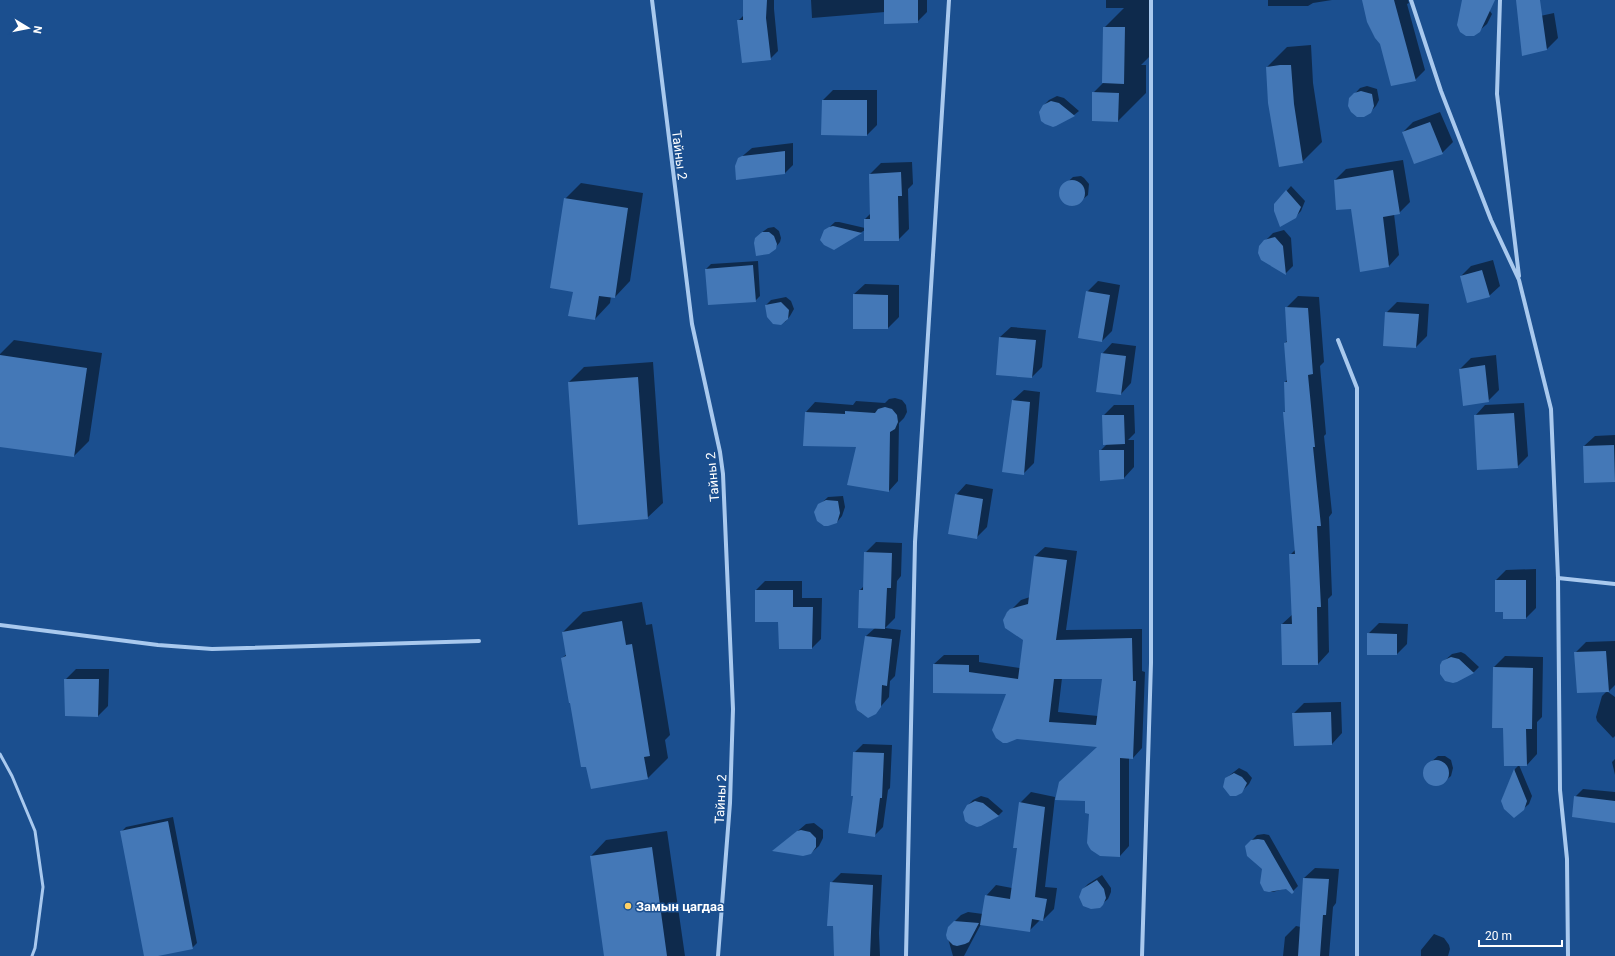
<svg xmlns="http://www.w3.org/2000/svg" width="1615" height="956" viewBox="0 0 1615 956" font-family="Roboto,sans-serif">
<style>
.shadow{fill:#0007;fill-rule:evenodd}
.building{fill:#4478b7;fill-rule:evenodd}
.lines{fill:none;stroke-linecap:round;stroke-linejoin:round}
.lane{stroke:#a9c9ee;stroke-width:3}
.street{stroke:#a9c9ee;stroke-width:4}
.poi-dot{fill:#ffd166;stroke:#1b4f8f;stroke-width:1.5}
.labels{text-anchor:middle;stroke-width:3;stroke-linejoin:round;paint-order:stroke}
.street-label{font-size:13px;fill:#fff;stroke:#1b4f8f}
.poi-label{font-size:13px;font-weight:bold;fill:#fff;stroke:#1b4f8f;text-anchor:start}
</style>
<rect width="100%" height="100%" fill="#1b4f8f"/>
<path class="shadow" d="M744,0H774V9L778,51L770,59L738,21L744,15Z
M811,0H927V12L917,22L885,12L812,18Z
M1106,0H1152L1151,55L1141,65H1146V93L1118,121L1093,93L1103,83L1104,28L1124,8H1106Z
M1268,0H1332L1313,3L1308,6H1268Z
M1363,0H1408L1409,3L1407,4L1425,70L1415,80L1381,43Z
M1462,0H1482L1492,14L1487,24L1479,31L1466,10Z
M1554,13L1558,38L1547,49L1523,54L1531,18Z
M1311,45L1313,83L1322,142L1302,162L1269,103L1267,67L1287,47Z
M1367,86L1377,89L1379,100L1376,106L1370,112L1350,99L1360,88Z
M833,90H877V125L867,135L823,100Z
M1057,96L1064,98L1079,111L1074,115L1052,126L1044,105L1049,100Z
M1440,112L1453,142L1442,153L1403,132L1413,122Z
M793,143V165L785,173L739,159L752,148Z
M1403,160L1410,202L1399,213L1394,214L1399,255L1389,266L1335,180L1346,169Z
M912,162L913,184L908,189L909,229L898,240L865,230L834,249L825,231L835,222H839L865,228V219L871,213L870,174L881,163Z
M1081,176L1084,178L1089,184L1088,195L1076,205L1072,206L1065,203L1061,196V188L1073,177Z
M581,183L643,193L630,281L615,297L611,296L610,303L595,319L574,291L565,199Z
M1291,186L1305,201L1301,211L1295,217L1275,204Z
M774,227L779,231L781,238L780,242L775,248L761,233L768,228Z
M1284,230L1291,238L1293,266L1285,274L1265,241L1273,233Z
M1493,260L1500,286L1489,296L1461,276L1471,266Z
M758,261L760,296L755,301L706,269L711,264Z
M1098,281L1120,285L1112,331L1102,341L1087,292Z
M865,284L899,285V317L888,328H854V294Z
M1298,296L1319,297L1324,362L1320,366L1326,434L1324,436L1332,513L1329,517L1332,595L1328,599L1329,652L1318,664L1282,624L1293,614L1290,555L1296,549L1284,412L1286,411L1285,382L1288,379L1285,343L1288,340L1286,308Z
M786,297L791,301L794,309L790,316L785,322L777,324L766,305L771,300Z
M1397,302L1429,304L1427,336L1416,347L1386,313Z
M1011,327L1046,330L1042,367L1032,377L1000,337Z
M14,340L102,353L89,441L74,456L0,446V354Z
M1112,343L1136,346L1131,383L1121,394L1102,354Z
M1496,355L1499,390L1488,401L1460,369L1471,358Z
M653,362L663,503L647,518L569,382L584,367Z
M1024,390L1040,392L1034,463L1023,474L1013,400Z
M895,398L902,400L906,405L907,412L904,418L899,423L898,481L889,491L857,446L806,412L815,402L853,405L856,401L885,403L889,399Z
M1524,403L1528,456L1517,467L1475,416L1485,405Z
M1114,405H1134L1135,433L1128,440H1134V467L1124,478L1100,451L1107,444L1103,416Z
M1615,435V481L1584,446L1595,436Z
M966,484L993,489L987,527L976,538L956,495Z
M843,496L845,507L842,516L837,522L816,508L828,497Z
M876,542L902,543L901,576L897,581L895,618L885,628L901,630L895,676L890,681L889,697L875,713L868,717L861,713L856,706L866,636L875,628L860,590L864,586L865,553Z
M1045,547L1077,551L1066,630L1142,629V671L1145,672L1142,748L1133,758H1129V846L1120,856L1099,746L1016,738L1007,693L934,664L944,655H979V662L1020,668L1024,639L1004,624L1005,616L1021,600L1030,597L1035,556ZM1062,678H1103L1098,716L1058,712Z
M1536,569V608L1526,618L1504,610L1496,580L1506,570Z
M765,581H802V598H822L821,639L812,648L779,621L756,590Z
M642,602L646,625L652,624L670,735L665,740L668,758L648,778L562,658L567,654L563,632L583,612Z
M1379,623L1408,624L1407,644L1397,654L1368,634Z
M1615,641V685L1608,692L1615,697V736L1613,738L1597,721L1596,717L1602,696L1607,691L1575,653L1586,642Z
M1461,652L1465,654L1479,667L1474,672L1456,681L1443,662L1452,654Z
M1505,656L1543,657L1542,717L1537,722V754L1527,765H1519L1532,796L1529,804L1523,809L1503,797L1515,769L1519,765L1504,727H1493L1494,667Z
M76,669H109L108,706L98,716L65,680Z
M1341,702L1342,733L1332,744L1293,714L1304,703Z
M863,744L892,745L890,788L888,790L883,827L874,836L854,795V753Z
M1438,756H1445L1451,760L1453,768L1451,776L1445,781L1438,785H1434L1426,781L1424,773L1426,766Z
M1615,759V775L1612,762Z
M1239,768L1247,772L1252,778L1249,784L1239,794L1226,778Z
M1583,789L1615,792V822L1575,797Z
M1031,792L1055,797L1045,887L1057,888L1054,909L1043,920H1040L1029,931L981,924L964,956H953L947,935L949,927L961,915L968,912L983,914L986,896L996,885L1012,888L1018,847L1020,803Z
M981,796L988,798L1003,811L999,815L977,826L968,805L973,800Z
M173,817L197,943L192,948L153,956H146L121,832L126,827Z
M814,823L823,830V838L819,846L811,853L775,850L806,824Z
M667,831L685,956H605L591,856L606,840Z
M1264,834L1269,835L1298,886L1292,892L1287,888L1273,892L1265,890L1264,868L1246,846L1257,835Z
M1315,868L1339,869L1336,903L1333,907L1329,956H1283L1285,937L1296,926L1301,927L1304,878Z
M841,873L882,875L879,933L880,956H835L831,883Z
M1102,875L1111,888V892L1108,899L1102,904L1083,889L1088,884Z
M1434,934L1444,938L1449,945L1450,949L1448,956H1421V950Z"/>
<path class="building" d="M743,0H767L766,18L771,60L742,63L737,20H743Z
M884,0H918V23L884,24Z
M1362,0H1394L1416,81L1391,86L1380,44L1375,38L1367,22Z
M1462,0H1495L1480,32L1474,36H1466L1460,32L1457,25Z
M1516,0H1540L1547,50L1522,56Z
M1103,27H1125L1124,84L1102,83Z
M1280,65H1291L1294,104L1303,163L1279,167L1268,103L1266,67Z
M1361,91L1372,94L1374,106L1371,113L1364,117H1357L1351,112L1348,106L1349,98L1354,93Z
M1092,92L1119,93L1118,122L1092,121Z
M822,100H867V136L821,135Z
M1051,101L1059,103L1075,116L1056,126L1053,127L1045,124L1041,121L1039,112L1043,105Z
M1430,122L1443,154L1414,164L1402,132Z
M785,151V174L736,180L735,166L738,158L742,156Z
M1393,170L1400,214L1383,217L1389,267L1360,272L1351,209L1336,210L1334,180Z
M901,172L902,196H898L899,241H864V219H870L869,174Z
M1059 193a13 13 0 1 1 26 0a13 13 0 1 1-26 0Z
M1286,190L1301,207L1296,218L1280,227L1274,211V204Z
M564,198L628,208L615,298L599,296L595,320L568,316L573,292L550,288Z
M833,226L862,233L834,250L824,245L820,240L824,230L829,227Z
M762,232H769L774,236L777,244L776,249L769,254L756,256L754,243L755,238Z
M1275,237L1283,246L1286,275L1261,260L1258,253L1259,246L1264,240Z
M753,265L756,302L708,305L705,269Z
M1482,270L1490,297L1467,303L1460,276Z
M1086,291L1110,295L1102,342L1078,338Z
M853,294L888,295V329H853Z
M781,302L789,310L788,319L781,325L773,324L767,317L765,305Z
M1285,307L1308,308L1313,374L1308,375L1315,447H1313L1321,526H1317L1321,607H1317L1318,665H1282L1281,624H1292L1289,554H1295L1283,412H1285L1284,382H1287L1284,343L1287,342Z
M1385,312L1419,314L1416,348L1383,346Z
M999,337L1036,340L1032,378L996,375Z
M1101,353L1126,356L1121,395L1096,392Z
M0,355L87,368L74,457L0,447Z
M1485,365L1489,402L1463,406L1459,369Z
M638,377L648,519L578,525L568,382Z
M1012,400L1030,402L1024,475L1002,472Z
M885,407L892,409L897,415L898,422L895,429L890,432L889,492L847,485L856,447L803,446L805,412L845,414V411L875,413L878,409Z
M1514,413L1518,468L1477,470L1474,415Z
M1102,415H1124L1125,444L1103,445Z
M1614,445L1615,482L1584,483L1583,446Z
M1099,450H1124V479L1100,481Z
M955,494L983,499L977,539L948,534Z
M826,500L838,501L840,513L837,523L828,526H824L817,521L814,512L818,504Z
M864,552L892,553L891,588H887L885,629L858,628L859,590H863Z
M1034,556L1067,560L1056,640L1132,638L1133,681H1136L1133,759L1120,758V857L1100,856L1091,850L1089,847L1087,843L1089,814L1085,813V801L1055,800L1059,782L1097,747L1017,739L1007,743H1003L996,738L992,730L1006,694L933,693V664L969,665V672L1018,679L1023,640L1005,628L1003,620L1007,612L1010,609L1028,604ZM1054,679H1102L1096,725L1049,722Z
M1495,580H1526V619H1503V612H1495Z
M755,590H793V607H813L812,649H779L778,622H755Z
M622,621L626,645L632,644L650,756L644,757L648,779L591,789L586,767H581L570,703H569L561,658L566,656L562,632Z
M1367,633L1397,634V655H1367Z
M865,636L892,639L887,686L882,685L881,707L876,714L868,718L857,710L855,702Z
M1606,651L1609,692L1577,693L1574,652Z
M1451,657L1459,659L1474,673L1457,682L1453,683L1445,681L1440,674V665L1442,661Z
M1493,667L1533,668L1532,729H1526L1527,766H1504L1503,728H1492Z
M64,679H99L98,717L65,716Z
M1331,712L1332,745L1294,746L1292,713Z
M853,752L884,753L882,798H880L875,837L848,833L853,796H851Z
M1423 773a13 13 0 1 1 26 0a13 13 0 1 1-26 0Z
M1514,769L1527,801L1524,810L1514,818L1504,809L1501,801Z
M1234,773L1242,777L1247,783L1242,793L1236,796H1230L1223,787L1225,778Z
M1574,796L1615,801V823L1572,817Z
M975,801L983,803L999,816L981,826L977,827L969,824L965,821L963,812L967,805Z
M1019,802L1045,807L1035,897L1047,899L1043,921L1032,919L1030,932L980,925L985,895L1010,899L1017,848H1013Z
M168,821L193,949L158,956H144L120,831Z
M801,830L810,832L816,838V847L811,854L803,856L772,851L797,831Z
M1258,839L1264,840L1294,892L1292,894L1286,889L1269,892L1264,891L1260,883L1262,869L1247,856L1245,846L1251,840Z
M652,847L667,956H604L590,856Z
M1303,878L1329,879L1326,915H1323L1320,956H1298Z
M1097,880L1104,889L1106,898L1103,905L1100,908L1091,909L1083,906L1079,897L1082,889Z
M830,882L873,885L870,956H834L833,926H827Z
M954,921L979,923L969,942L965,944L957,946L953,945L947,939L946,935L948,927Z"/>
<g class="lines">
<path class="lane" d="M0,754L12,776L35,831L43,887L35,948L32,956"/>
<path class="street" d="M652,0L692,324L720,452L723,474L733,709L730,803L718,956
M1411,0L1441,91L1491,220L1519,280L1551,409L1558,578L1560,790L1567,859L1568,956
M1500,0L1497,94L1519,276
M1338,340L1357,388V956
M1558,578L1615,584
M0,625L158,645L212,649L479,641
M906,956L915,542L949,0
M1142,956L1151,663V0"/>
</g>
<circle class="poi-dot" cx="628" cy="906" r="4"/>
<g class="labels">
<g class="street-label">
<text transform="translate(680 155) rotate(83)" y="5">Тайны 2</text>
<text transform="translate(712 477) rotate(-95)" y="5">Тайны 2</text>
<text transform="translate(720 799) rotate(-87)" y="5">Тайны 2</text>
</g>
<g class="poi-label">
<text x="636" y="911">Замын цагдаа</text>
</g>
</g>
<g transform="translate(28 28) rotate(100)" stroke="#1b4f8f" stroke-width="3" paint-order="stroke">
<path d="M0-3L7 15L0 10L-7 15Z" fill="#ffffff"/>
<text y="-6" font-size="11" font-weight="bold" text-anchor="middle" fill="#ffffff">N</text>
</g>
<path d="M1479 940v6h83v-6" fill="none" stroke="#ffffff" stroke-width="2"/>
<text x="1485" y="940" font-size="12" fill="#ffffff" stroke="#1b4f8f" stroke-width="3" paint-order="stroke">20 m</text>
</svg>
